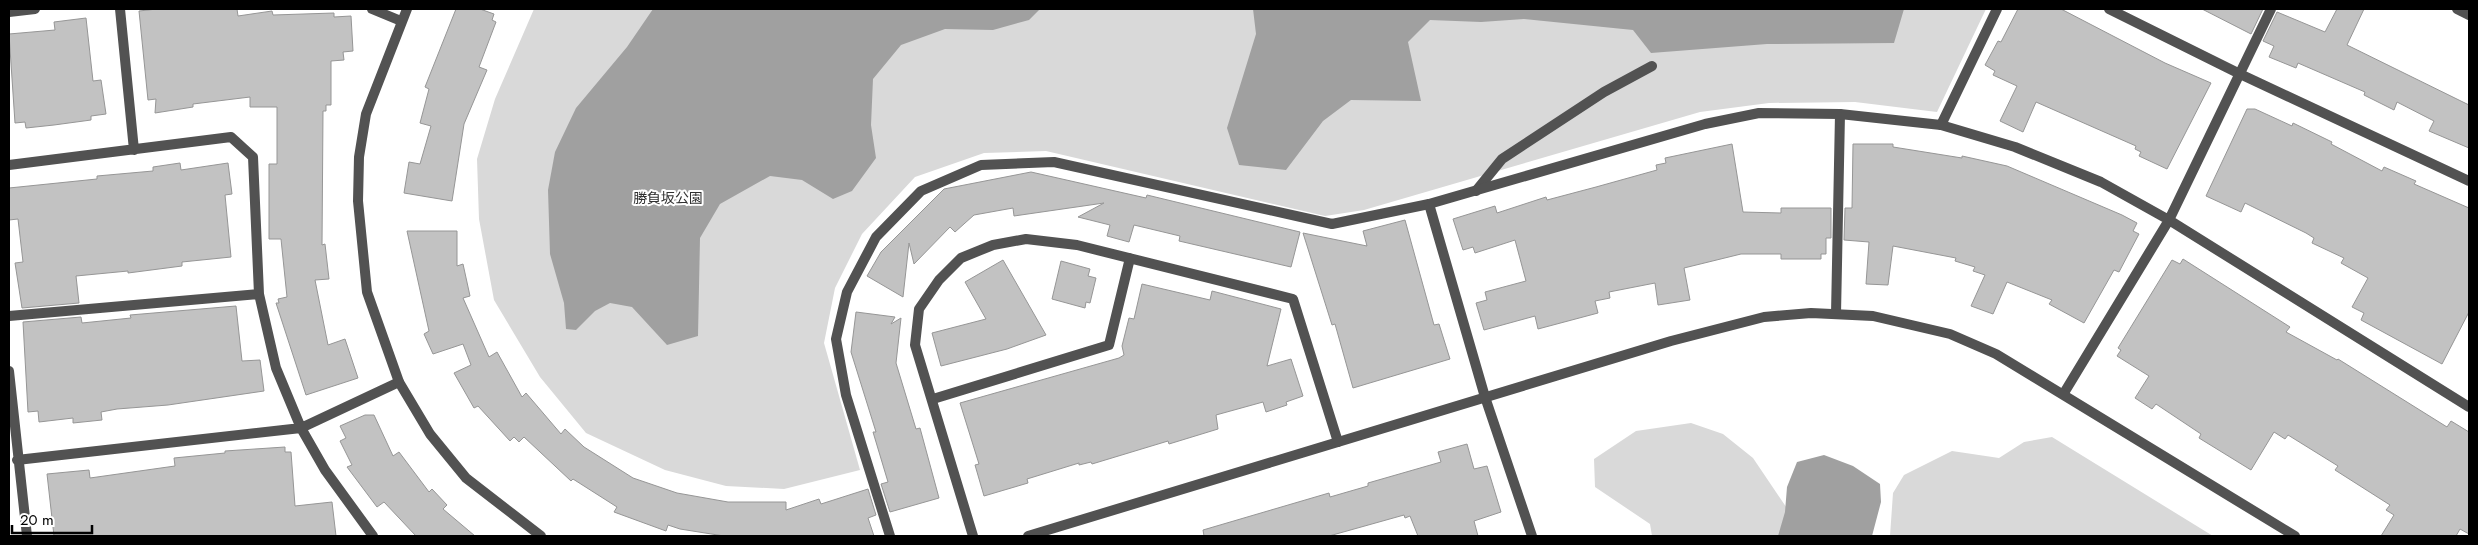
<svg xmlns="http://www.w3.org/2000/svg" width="2478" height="545" viewBox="0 0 2478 545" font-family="Jost,'Noto Sans JP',sans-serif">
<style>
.green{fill:#d9d9d9}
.water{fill:#a0a0a0}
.building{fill:#c2c2c2;stroke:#969696}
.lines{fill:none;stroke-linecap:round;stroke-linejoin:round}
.service{stroke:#525252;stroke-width:10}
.pedestrian{stroke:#525252;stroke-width:10}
.minor{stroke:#525252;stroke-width:10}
.tertiary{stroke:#525252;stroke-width:10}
.labels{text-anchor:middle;stroke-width:4;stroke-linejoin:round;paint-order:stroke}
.park-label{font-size:14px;fill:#303030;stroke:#fff}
</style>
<rect width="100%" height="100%" fill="#fff"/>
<path class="green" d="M534,9H1986L1937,112L1855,102L1769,103L1700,112L1364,210L1325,216L1046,151L984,153L915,177L862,234L835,288L824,343L860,470L784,489L726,486L665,470L586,433L540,377L494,300L479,219L477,159L495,99Z
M1691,423L1723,434L1753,458L1799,526L1797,536H1652L1650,524L1595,487L1594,459L1636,431Z
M2052,437L2213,536H1890L1893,493L1904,475L1952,451L1999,458L2024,442Z"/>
<path class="water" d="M653,9H1040L1029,20L993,30L945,29L901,45L873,79L871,125L876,158L852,191L833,199L802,180L770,176L720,204L700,238L698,336L667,345L632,307L610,303L595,311L576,330L566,329L564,303L550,254L548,190L555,152L576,108L627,47Z
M1253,9H1904L1894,43L1767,44L1651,53L1633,30L1524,19L1481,22L1430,20L1408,42L1421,101L1351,100L1323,121L1286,170L1239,165L1227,128L1256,34Z
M1824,455L1853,466L1880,484L1881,502L1872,536H1778L1785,512L1787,487L1797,462Z"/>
<path class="building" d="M157,9H237L238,16L272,11L273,15L334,13V17L351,16L353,51L343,52L344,60L331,61V105H326V111H323L322,245L325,244L329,279L315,280L328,345L345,339L358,378L306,395L276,303H279L278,299L287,297L281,239H269V164H277V107H250V97L193,104V107L155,113L156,99L148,100L139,11Z
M456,9H480L494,14L492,20L496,22L479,67L487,70L464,124L452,201L404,193L409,162L420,164L431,126L420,123L429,89L425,87Z
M2018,9H2061L2165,63L2211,83L2167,169L2139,156L2141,152L2135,149L2136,146L2036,102L2023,132L2000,121L2017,86L1993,75L1995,71L1985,65L1998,41L2001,42Z
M2202,9H2263L2251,34Z
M2337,9H2364L2347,45L2469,105V148L2429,131L2434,121L2397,102L2394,110L2364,95L2365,92L2298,63L2296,68L2269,57L2274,46L2263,41L2277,12L2325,32Z
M86,18L93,81L101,80L106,114L91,116V120L54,125L26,128L25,122L15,123L9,34L55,30L54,22Z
M2247,109H2255L2292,126L2293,123L2332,142L2331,144L2382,171L2384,167L2416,181L2414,184L2469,208V312L2442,364L2361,320L2364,313L2352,307L2368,278L2341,263L2344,258L2312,243L2314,238L2306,233L2245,203L2241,212L2206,196Z
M1732,144L1743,212L1781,213V208H1831V238H1826V254H1821V259H1781V254H1741L1684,268L1690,300L1658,305L1655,283L1609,292L1610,298L1595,301L1598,313L1538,329L1535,316L1484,330L1476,303L1487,300L1485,292L1526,281L1515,240L1475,253L1473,247L1463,250L1453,219L1495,206L1497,213L1546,197L1547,200L1596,187L1657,170L1656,165L1666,163L1665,158Z
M1853,144H1893V147L1962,158V156L2007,166L2122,215L2137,223L2133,231L2139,234L2119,272L2114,270L2084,323L2049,304L2052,300L2007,282L1993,314L1971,306L1985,275L1973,271L1975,267L1955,261L1956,258L1893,246L1888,285L1866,284L1869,242L1844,240L1845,208H1852Z
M180,163L181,170L228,163L232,194L225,195L231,257L182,262V266L128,273V271L76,276L79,303L22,308L15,263L23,262L18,219L9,220V188L97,179V176L153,171V167Z
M1031,172L1146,198L1147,195L1300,232L1291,267L1179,241L1180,236L1134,225L1129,242L1107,236L1110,225L1078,217L1104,203L1014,216L1013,208L974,215L955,232L950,227L914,264L909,243L903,297L867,276L881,252L944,189Z
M1405,220L1434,325L1439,324L1450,359L1353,388L1335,324L1332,325L1303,233L1367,246L1363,231Z
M407,231H457V266L463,264L470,296L463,298L489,357L497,352L522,397L526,393L561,434L565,429L584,447L633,478L677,493L728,502H786V510L819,499L821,504L868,489L876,515L868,518L874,536H724L680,529L668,525L666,531L614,512L617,507L573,479L571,481L524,437L519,442L514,437L510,441L478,406L474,408L454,373L471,365L463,344L433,354L424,334L429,331Z
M2183,259L2290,327L2286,332L2337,360L2338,359L2447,427L2451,421L2469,432V534L2460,529L2456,536H2381L2394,515L2386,510L2390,505L2335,470L2338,466L2288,435L2285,439L2274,432L2251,470L2199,438L2201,434L2156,404L2152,409L2135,398L2149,376L2117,356L2121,350L2118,348L2172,260L2180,264Z
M1003,260L1046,335L1007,349L941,366L932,333L986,319L965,282Z
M1061,261L1090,269L1088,276L1096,278L1090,303L1086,302L1085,308L1052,299Z
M1142,284L1210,300L1212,291L1281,309L1267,366L1291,359L1303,396L1286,402L1287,405L1266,412L1263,402L1216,415L1218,429L1169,444L1168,441L1092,464L1091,462L1079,465V463L1027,479L1028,483L984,496L975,465L979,464L960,403L1119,358L1124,355L1122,346L1129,318L1134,319Z
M236,306L242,361L260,360L264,391L168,405L117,409L101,412L102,420L73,423V418L39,422L38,411L28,412L23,322L81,317L82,323L131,318L130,315Z
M856,312L895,317L891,324L901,318L896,363L916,429L920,428L939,498L890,512L881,484L888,482L873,432H876L851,352Z
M365,415H374L393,456L399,452L429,492L432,489L447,505L443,509L475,536H416L384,502L377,507L347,467L352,465L340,441L346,438L340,426Z
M1467,444L1474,469L1487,466L1501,512L1474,521L1478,536H1418L1410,516L1405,518L1404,515L1329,536H1204L1203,530L1329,493L1330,497L1368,486V483L1441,462L1438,452Z
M285,447V452H291L295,506L332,502L336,536H54L47,474L89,470L90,478L175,466L174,458L225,453V451Z"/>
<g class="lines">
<path class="service" d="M1941,125L1997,9
M1476,191L1502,159L1604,92L1652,66
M1836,314L1840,114
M890,536L846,395L836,339L847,292L876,237L921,191L981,165L1054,162L1332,224L1429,204"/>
<path class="pedestrian" d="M2457,9L2469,15"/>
<path class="minor" d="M120,9L134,150
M372,9L401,21
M2109,9L2240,74L2469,181
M9,12L35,9
M9,165L231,137L253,157L259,294L276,368L301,428L325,470L373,536
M9,316L259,294
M9,371L27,536
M2064,393L2169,220L2271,9
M933,399L1109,345L1130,258
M17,460L301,428L399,382
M973,536L915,345L919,309L939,280L961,258L993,245L1026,239L1077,245L1293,299L1338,442
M1532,536L1485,397L1429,204L1705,124L1759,113L1840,114L1941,125L2015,147L2101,182L2169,220L2469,407"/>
<path class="tertiary" d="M407,9L366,114L359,157L358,201L367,292L399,382L430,434L466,478L541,536
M1028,536L1671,341L1764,317L1811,313L1873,316L1950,334L1996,354L2295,536"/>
</g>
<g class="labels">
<g class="park-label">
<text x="668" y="203">勝負坂公園</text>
</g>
</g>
<rect width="2478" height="545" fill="none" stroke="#000000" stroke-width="20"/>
<path d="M12 525v8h80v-8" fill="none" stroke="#000000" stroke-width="2.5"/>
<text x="20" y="525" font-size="15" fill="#000000" stroke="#ffffff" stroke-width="4" paint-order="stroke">20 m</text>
</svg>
